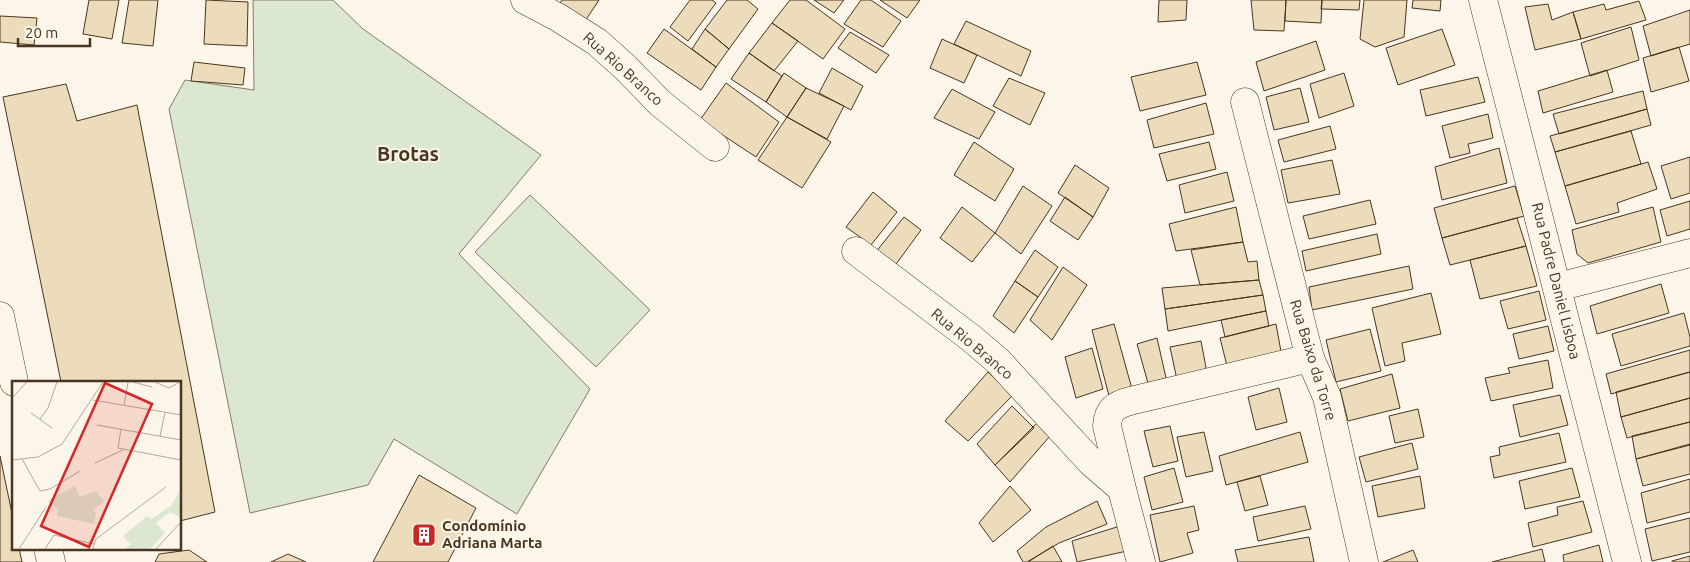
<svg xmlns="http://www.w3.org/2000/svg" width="1690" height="562" viewBox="0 0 1690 562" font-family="Ubuntu,sans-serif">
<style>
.green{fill:#dce7d0;stroke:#887966}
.building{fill:#ecdcbc;stroke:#4a3520}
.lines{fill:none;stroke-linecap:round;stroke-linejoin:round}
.minor-casing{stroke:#4a3520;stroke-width:29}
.minor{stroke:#fbf6e9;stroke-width:28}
.labels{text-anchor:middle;stroke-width:4;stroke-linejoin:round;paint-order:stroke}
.street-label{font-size:15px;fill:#4a3520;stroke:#fbf6e9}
.poi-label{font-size:15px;font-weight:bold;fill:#4a3520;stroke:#fbf6e9;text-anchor:start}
.district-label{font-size:20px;font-weight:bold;fill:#4a3520;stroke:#fbf6e9}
.inset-road{fill:none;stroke:#b4a999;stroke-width:1}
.view{fill:#d62828;fill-opacity:0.15;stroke:#d62828;stroke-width:2.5}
.inset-edge{fill:none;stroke:#4a3520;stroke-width:2.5}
</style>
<rect width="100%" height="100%" fill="#fbf6e9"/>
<path class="green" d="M253,0H333L363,29L541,155L459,254L590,389L517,514L394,439L368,485L250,513L169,109L185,80L254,90Z
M530,195L650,310L596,367L475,252Z"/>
<path class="building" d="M89,0H119L112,39L83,34Z
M129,0H158L153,46L122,43Z
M206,0L248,2L247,46L204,44Z
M562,0H599L583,24L558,6Z
M690,0H712L716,3L688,41L670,27Z
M727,0H747L758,9L729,49L705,29Z
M790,0H806L845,29L823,59L772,23Z
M814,0H844L834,13Z
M861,0H871L901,21L883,47L844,24Z
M880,0H920L907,18Z
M1159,0H1187L1186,20L1158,22Z
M1251,0H1286L1284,31L1254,30Z
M1286,0H1322L1321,23L1285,21Z
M1322,0H1360L1359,10L1321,9Z
M1364,0H1407L1404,37L1375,47L1360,39Z
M1413,0H1441L1440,11L1412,8Z
M1639,1L1646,20L1581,39L1573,12L1604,4L1606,10Z
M1548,4L1552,20L1573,12L1581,39L1535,50L1525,7Z
M1690,10V44L1651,56L1643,26Z
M0,16L37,18L34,45L0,42Z
M966,21L1031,51L1021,76L954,44Z
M772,23L798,41L774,71L749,53Z
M1631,27L1639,60L1590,76L1581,43Z
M664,29L716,67L701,90L647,53Z
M705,29L729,49L716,67L692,49Z
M1442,29L1455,65L1398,85L1386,48Z
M850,32L889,55L876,73L838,48Z
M942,39L977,55L964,83L930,68Z
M1316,41L1325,70L1264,91L1256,62Z
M1679,47L1689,81L1651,92L1643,58Z
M749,53L782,76L766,102L731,79Z
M194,62L245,68L243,85L191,81Z
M1197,62L1206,95L1140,111L1131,77Z
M832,68L863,86L851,110L819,93Z
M1607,70L1613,92L1543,113L1538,91Z
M784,73L806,88L787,117L766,102Z
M1344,73L1354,106L1319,118L1310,84Z
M1478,77L1485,102L1426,116L1420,90Z
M1009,78L1045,93L1030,125L993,106Z
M726,83L779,122L756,157L700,120Z
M66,84L77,121L137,105L215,512L180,521V382H61L3,97Z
M806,88L844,106L827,139L787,117Z
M1300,88L1309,122L1274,130L1266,97Z
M952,89L995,112L979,139L934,118Z
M1643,91L1647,109L1559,134L1553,114Z
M1206,103L1214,134L1154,148L1147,120Z
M1647,109L1651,125L1555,152L1550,136Z
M1488,114L1493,138L1468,144L1470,153L1450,158L1442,126Z
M787,117L831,142L802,188L758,160Z
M1330,126L1336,149L1284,162L1278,140Z
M1631,131L1641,164L1565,186L1555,152Z
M974,142L1014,169L995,201L954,175Z
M1209,142L1216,169L1167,181L1159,154Z
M1499,148L1507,183L1442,200L1435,167Z
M1690,157V193L1671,199L1661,166Z
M1332,160L1340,194L1288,203L1281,170Z
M1648,162L1657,189L1617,203L1619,212L1576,224L1565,186Z
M1075,165L1109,188L1093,217L1058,193Z
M1227,172L1234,201L1185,213L1179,185Z
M1023,186L1052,206L1021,254L995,233Z
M1515,186L1524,216L1442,238L1434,208Z
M873,192L897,212L871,245L846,227Z
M1065,197L1093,217L1078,240L1050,221Z
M1370,200L1376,224L1309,239L1303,216Z
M1690,201V229L1667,236L1660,210Z
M962,207L995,233L972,262L940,238Z
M1236,207L1243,242L1176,251L1169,224Z
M1653,207L1661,242L1588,263L1577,254L1572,230Z
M904,217L921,230L894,267L875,253Z
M1517,218L1526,246L1450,265L1442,238Z
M1377,234L1381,254L1306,271L1302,251Z
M1243,242L1248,262L1257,261L1259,280L1200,285L1191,250Z
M1526,246L1537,286L1480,299L1470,260Z
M1035,250L1058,267L1038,297L1015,281Z
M1409,266L1413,289L1312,310L1309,287Z
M1063,267L1087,285L1052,340L1030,320Z
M1259,280L1263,295L1165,309L1162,288Z
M1015,281L1038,297L1014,333L993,316Z
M1661,284L1669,313L1597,334L1590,306Z
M1539,291L1546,320L1508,329L1500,301Z
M1431,293L1441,334L1402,343L1405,361L1385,366L1372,308Z
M1263,295L1266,311L1168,331L1165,309Z
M1266,311L1269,326L1225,337L1221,320Z
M1684,313L1690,337V346L1621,366L1612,334Z
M1114,324L1132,389L1109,396L1092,330Z
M1276,324L1282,357L1228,370L1220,338Z
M1548,326L1554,351L1519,359L1513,334Z
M1370,329L1381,371L1336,382L1326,340Z
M1157,338L1166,378L1148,383L1137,344Z
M1201,341L1207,373L1177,380L1170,347Z
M1092,348L1103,389L1076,398L1065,357Z
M1690,350V372L1611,394L1606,374Z
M1548,360L1553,388L1491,401L1485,378L1510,373L1508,368Z
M988,372L1013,395L968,441L945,421Z
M1690,372V398L1621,417L1616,392Z
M1392,374L1400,408L1348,421L1340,389Z
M1279,388L1287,422L1256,430L1248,397Z
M1560,395L1568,425L1520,437L1513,405Z
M1690,398V422L1627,438L1621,417Z
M1012,406L1034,428L995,465L977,444Z
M1418,409L1424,437L1395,443L1389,416Z
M1690,422V445L1636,459L1632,436Z
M1037,423L1050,436L1010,482L995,465Z
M1170,426L1178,461L1153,467L1144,431Z
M1204,432L1213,471L1186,477L1177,437Z
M1300,432L1308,462L1226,485L1219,456Z
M1559,433L1566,462L1494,478L1490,457L1500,455L1499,447Z
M1412,443L1418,469L1366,482L1359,457Z
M1690,444V474L1643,486L1636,459Z
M0,456L14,523V548H19L22,562H0Z
M1174,468L1183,502L1152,510L1144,477Z
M1572,468L1580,497L1525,509L1519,481Z
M419,475L476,508L448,562H373Z
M1260,476L1268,505L1245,511L1237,482Z
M1420,476L1425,508L1378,517L1372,486Z
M1690,479V512L1647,523L1641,493Z
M1010,486L1031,510L993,542L979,523Z
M1097,501L1107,524L1059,543L1027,562H1023L1017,551L1046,527Z
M1583,501L1592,532L1533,547L1528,523L1558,515L1557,507Z
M1194,506L1199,530L1187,533L1193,553L1160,562L1150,515Z
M1305,506L1311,529L1258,541L1253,517Z
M1690,518V552L1652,561L1645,529Z
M1120,526L1127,551L1077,562L1072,541Z
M1309,537L1314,562H1238L1235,550Z
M1599,545L1603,562H1564L1563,555Z
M1053,546L1062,562H1028Z
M1542,549L1545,562H1492Z
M189,550L207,562H155L159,554Z
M1413,550L1418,562H1383Z
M288,554L306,562H271Z
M1690,556V562H1672V561Z"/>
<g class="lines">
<g class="minor-casing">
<path id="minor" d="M525,0L559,18L597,42L626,68L660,103L715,147
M1483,0L1627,562
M1245,102L1310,358L1327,397L1364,562
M856,251L971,338L998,361L1091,462L1122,489
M1558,287L1690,253
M0,316L14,382
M48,548L51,562
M1141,562L1122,489L1107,426C1108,410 1115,405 1130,401L1310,358"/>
</g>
<use href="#minor" class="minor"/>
</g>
<defs>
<g id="building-square" transform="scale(1.25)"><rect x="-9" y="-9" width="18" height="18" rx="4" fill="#c62828" stroke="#fbf6e9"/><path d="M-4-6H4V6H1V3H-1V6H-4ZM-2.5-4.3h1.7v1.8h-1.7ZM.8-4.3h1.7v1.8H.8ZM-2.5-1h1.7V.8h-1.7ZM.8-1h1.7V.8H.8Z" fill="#fff"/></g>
</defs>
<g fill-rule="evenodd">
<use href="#building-square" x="424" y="535"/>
</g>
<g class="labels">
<g class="street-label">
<text transform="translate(623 69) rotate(42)" y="5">Rua Rio Branco</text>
<text transform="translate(1556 281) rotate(76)" y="5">Rua Padre Daniel Lisboa</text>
<text transform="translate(972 344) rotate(40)" y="5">Rua Rio Branco</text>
<text transform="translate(1313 360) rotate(73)" y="5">Rua Baixo da Torre</text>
</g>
<g class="poi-label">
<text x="442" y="531">Condomínio<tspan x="442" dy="17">Adriana Marta</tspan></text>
</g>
<g class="district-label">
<text x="408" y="161">Brotas</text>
</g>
</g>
<g transform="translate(12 381)">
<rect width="169" height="169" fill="#fbf6e9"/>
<path d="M63,105L68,116L84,110L92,121L81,128L84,132L82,143L45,135L46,127L37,123L36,119ZM167,111L169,137L158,131L144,142L153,152L138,168H114L118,163L111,155L135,135L139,138L159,125Z" fill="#dce7d0"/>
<path class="inset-road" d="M121,1L140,6M143,1L157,7L168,1M1,16L15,1M81,19L169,34M112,24L116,1M19,32L40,47M28,38L36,27L45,1M85,44L169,59M109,48L106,67L169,79M148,55L153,32M10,78L28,110L38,108L68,90M0,79L26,76L50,63L91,1M83,82L111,69M7,168L34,126M33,168L42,154L82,163M81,168L84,158L154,106M144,168L169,141"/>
<path class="view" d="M93,2L140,23L77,166L29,145Z"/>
<rect width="169" height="169" class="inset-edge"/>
</g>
<path d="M18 38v8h72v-8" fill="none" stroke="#4a3520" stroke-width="2.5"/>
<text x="25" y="38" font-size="15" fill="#4a3520" stroke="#fbf6e9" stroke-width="4" paint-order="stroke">20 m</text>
</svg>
